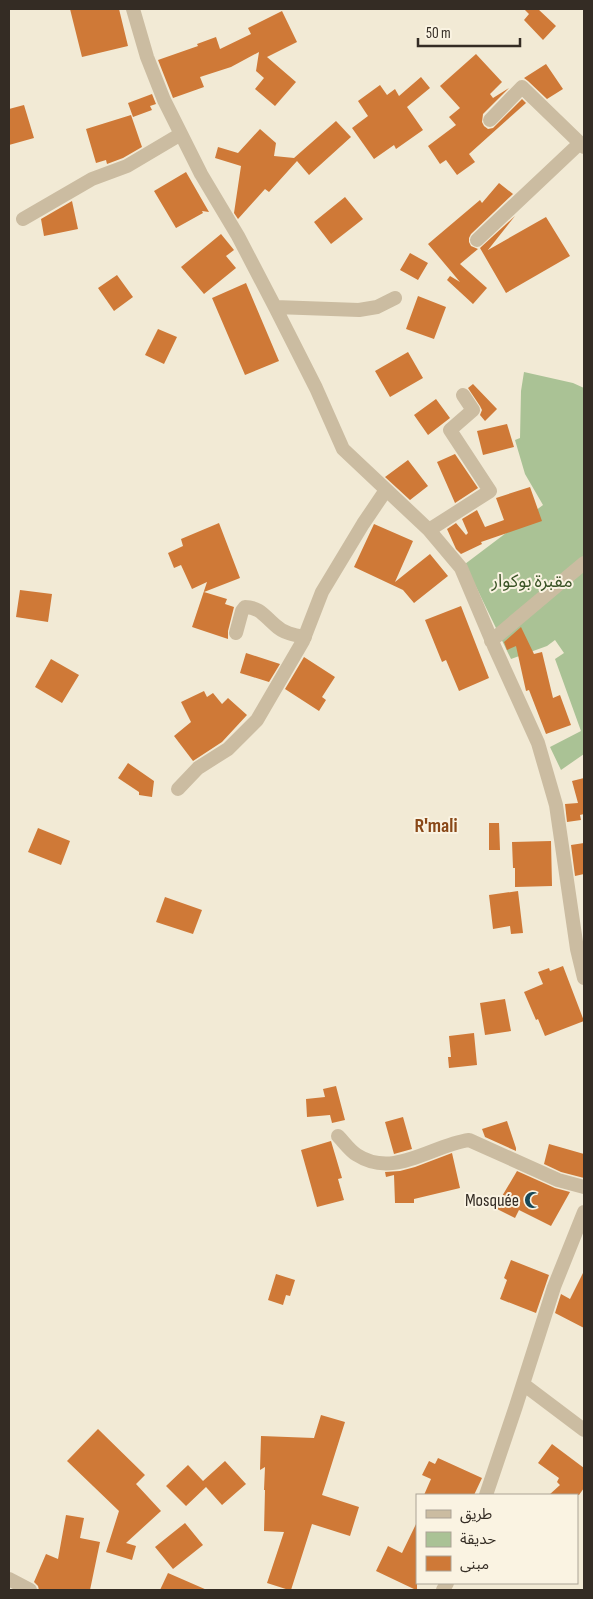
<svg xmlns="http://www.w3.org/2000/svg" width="593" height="1599" viewBox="0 0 593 1599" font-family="'Sofia Sans Condensed','Noto Sans Arabic',sans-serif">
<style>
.green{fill:#aac295}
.building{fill:#cf7937}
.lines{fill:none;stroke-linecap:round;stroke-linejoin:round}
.minor{stroke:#cbbca1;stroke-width:14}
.labels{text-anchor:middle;stroke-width:4;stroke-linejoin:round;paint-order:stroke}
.park-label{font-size:18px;fill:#3b5427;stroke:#faf3e2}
.poi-label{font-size:18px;fill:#342c24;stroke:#faf3e2;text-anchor:end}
.quarter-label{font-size:20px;font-weight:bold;fill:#894818;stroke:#faf3e2}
</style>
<rect width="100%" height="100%" fill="#f2ead5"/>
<path class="green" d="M524,372L573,383L584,388V754L561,770L550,747L581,731L555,659L564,653L555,640L547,646L511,659L465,564L543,505L525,474L515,440L520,438L521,391Z"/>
<path class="building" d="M70,9H119L128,46L82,57Z
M524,9H538L556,26L543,40L524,20L529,14Z
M282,11L297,42L267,57L296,82L275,106L255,89L264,78L256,71L259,52L231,67L200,77L204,87L173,98L158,60L198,46L197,44L216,37L220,49L251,34L248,28Z
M476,54L502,82L490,94L493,98L509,88L483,114L482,122L484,126L488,129L493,128L522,99L526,103L469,154L475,162L457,175L446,160L440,164L428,146L456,125L449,117L460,108L440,86Z
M546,64L563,89L547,99L528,81L524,78Z
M421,77L430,88L407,107L423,130L396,149L394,145L374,159L352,128L368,116L358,101L380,85L387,95L395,89L399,96Z
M152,94L156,104L150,106L152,110L133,117L128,103Z
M24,105L34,138L9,145V109Z
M131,115L142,147L123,158L107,164L106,160L96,163L86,129Z
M336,121L351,137L309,175L297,161L269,192L265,189L238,219L234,213L241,166L215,158L218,147L238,153L260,129L276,143L274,156L294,158Z
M186,172L209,212L202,211L203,213L176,228L154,191Z
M499,183L513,194L471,234L469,238V242L471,246L478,249L460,264L487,288L473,304L447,280L450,276L460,282L428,244L480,200L482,203Z
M345,197L363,219L331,244L314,222Z
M72,201L78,229L44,236L41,219Z
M515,216L488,250L546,217L570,256L506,293L480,248Z
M221,234L234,250L226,256L236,268L204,294L181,267Z
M410,253L428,263L418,280L400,270Z
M117,275L133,297L114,311L98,288Z
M246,283L279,361L245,375L212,298Z
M418,296L446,307L434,339L406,329Z
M158,329L177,337L164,364L145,355Z
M408,352L423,378L390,397L375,371Z
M473,384L497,409L485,421L480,415L482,410L480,406L468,388Z
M436,399L450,418L428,435L414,415Z
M507,424L514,447L483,455L477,431Z
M455,454L478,488L455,503L437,462Z
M408,460L428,486L410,500L385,477Z
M530,487L542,521L481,542L482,544L461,554L456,549L447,529L456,523L466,535L468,533L462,519L477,510L485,527L504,520L496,498Z
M219,523L240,578L204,592L227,599L225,604L234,607L228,631V639L192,627L207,582L192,589L181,565L174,568L168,553L183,546L181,539Z
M374,524L413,541L395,582L430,554L448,576L414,603L403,590L354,567Z
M20,590L52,594L48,622L16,617Z
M461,606L489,678L459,691L446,660L442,662L425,620Z
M521,627L534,654L542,652L553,698L560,695L571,725L546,734L529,690L526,691L516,646L507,650L504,642Z
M246,653L280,664L269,682L240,673Z
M304,657L335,677L322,697L326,700L319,711L285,689Z
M51,659L79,675L62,703L35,687Z
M204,691L207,697L213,693L222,704L228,698L247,715L222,742L193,761L174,736L191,722L181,702Z
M128,763L154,781L152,797L139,795V792L118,778Z
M584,778V814L580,815L581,820L567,822L565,804L578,803L572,781Z
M489,823H499L500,850H489Z
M38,828L70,841L61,865L28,852Z
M551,841L552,886L515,887V868H513L512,842Z
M584,843V874L575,876L571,845Z
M518,891L523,933L511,934L510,926L493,929L489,895Z
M165,897L202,910L193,934L156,922Z
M563,966L584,1021L545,1036L538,1019L536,1020L524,992L543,984L538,972L549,968L550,971Z
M505,999L511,1031L485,1035L480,1003Z
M474,1033L477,1065L449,1068L448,1057H451L449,1036Z
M336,1086L345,1120L332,1123L330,1115L307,1117L306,1099L325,1097L323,1089Z
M403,1117L412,1149L394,1154L385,1122Z
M507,1121L516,1148V1151L485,1137L482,1129Z
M331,1141L342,1178L338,1179L344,1200L317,1207L301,1150Z
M549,1144L584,1154V1178L561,1172L544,1164Z
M452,1153L460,1188L414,1199V1203H395L394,1175L386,1177L385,1172L400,1171L415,1167Z
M517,1171L555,1188L570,1192L551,1226L519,1210L515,1218L495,1208Z
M511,1260L549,1275L536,1313L500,1299L507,1280L504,1278Z
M584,1271V1328L555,1313L561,1294L570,1299Z
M276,1274L295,1280L290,1296L286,1295L283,1305L268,1300Z
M321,1415L345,1422L322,1495L359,1507L350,1536L312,1524L291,1590H289L267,1583L284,1532L264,1531L265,1490H264L265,1467L260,1470L261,1436L314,1438Z
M98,1429L145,1475L136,1484L161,1511L126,1543L136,1546L132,1560L106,1552L119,1511L67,1461Z
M552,1444L584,1468V1488L579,1495H549L560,1485L557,1482L559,1478L538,1463Z
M438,1458L482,1478L474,1495H424L431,1479L422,1475L429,1461L435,1464Z
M225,1461L246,1484L222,1505L206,1487L186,1506L166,1486L188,1465L203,1481Z
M66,1515L84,1518L80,1538L100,1542L90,1590H39L38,1586L34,1582L46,1554L58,1559Z
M417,1522V1590H416L376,1571L388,1546L402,1553Z
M185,1523L203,1545L173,1569L155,1547Z
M168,1573L207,1590H160Z"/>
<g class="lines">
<path class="minor" d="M133,9L147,57L164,100L201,174L238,236L275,307L316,388L343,449L429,530L461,568L494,646L538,743L556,805L577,949L584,978
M490,120L522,87L584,147
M23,219L92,179L127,166L181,134
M477,240L580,143
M275,307L359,310L377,307L395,298
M429,530L490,491L450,430L473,410L463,395
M236,633L242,611L245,607C260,607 265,617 275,625C283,633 294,635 305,637
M491,641L584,563
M178,789L198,768L228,749L257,720L303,641L322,592L363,524L386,490
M338,1136C344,1142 350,1151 357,1155C394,1179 432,1145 469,1140L558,1180L584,1187
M523,1384L584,1430
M486,1495L516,1406L554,1287L584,1212
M9,1579L30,1590
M443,1590L447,1583"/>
</g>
<defs>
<g id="mosque-bare" transform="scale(1.35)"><path d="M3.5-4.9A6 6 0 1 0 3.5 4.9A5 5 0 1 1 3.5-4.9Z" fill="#174858" stroke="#faf3e2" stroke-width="2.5" paint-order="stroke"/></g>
</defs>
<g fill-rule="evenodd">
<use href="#mosque-bare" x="533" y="1200"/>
</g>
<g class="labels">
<g class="park-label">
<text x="532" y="587">مقبرة بوكوار</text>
</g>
<g class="poi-label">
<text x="519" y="1206">Mosquée</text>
</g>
<g class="quarter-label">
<text x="436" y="832">R'mali</text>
</g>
</g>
<rect width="593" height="1599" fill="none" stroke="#342c24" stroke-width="20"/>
<rect x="416" y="1494" width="162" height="90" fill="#faf3e2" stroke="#aba396"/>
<rect x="426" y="1510" width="25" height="8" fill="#cbbca1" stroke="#aba396"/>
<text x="460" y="1519" font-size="15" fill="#342c24">طريق</text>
<rect x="426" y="1532" width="25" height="15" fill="#aac295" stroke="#aba396"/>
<text x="460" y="1544" font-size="15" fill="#342c24">حديقة</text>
<rect x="426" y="1556" width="25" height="15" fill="#cf7937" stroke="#aba396"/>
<text x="460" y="1569" font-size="15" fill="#342c24">مبنى</text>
<path d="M418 38v8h102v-8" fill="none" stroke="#342c24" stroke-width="2.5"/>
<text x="426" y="38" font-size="15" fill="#342c24" stroke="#faf3e2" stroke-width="4" paint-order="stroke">50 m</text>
</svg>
